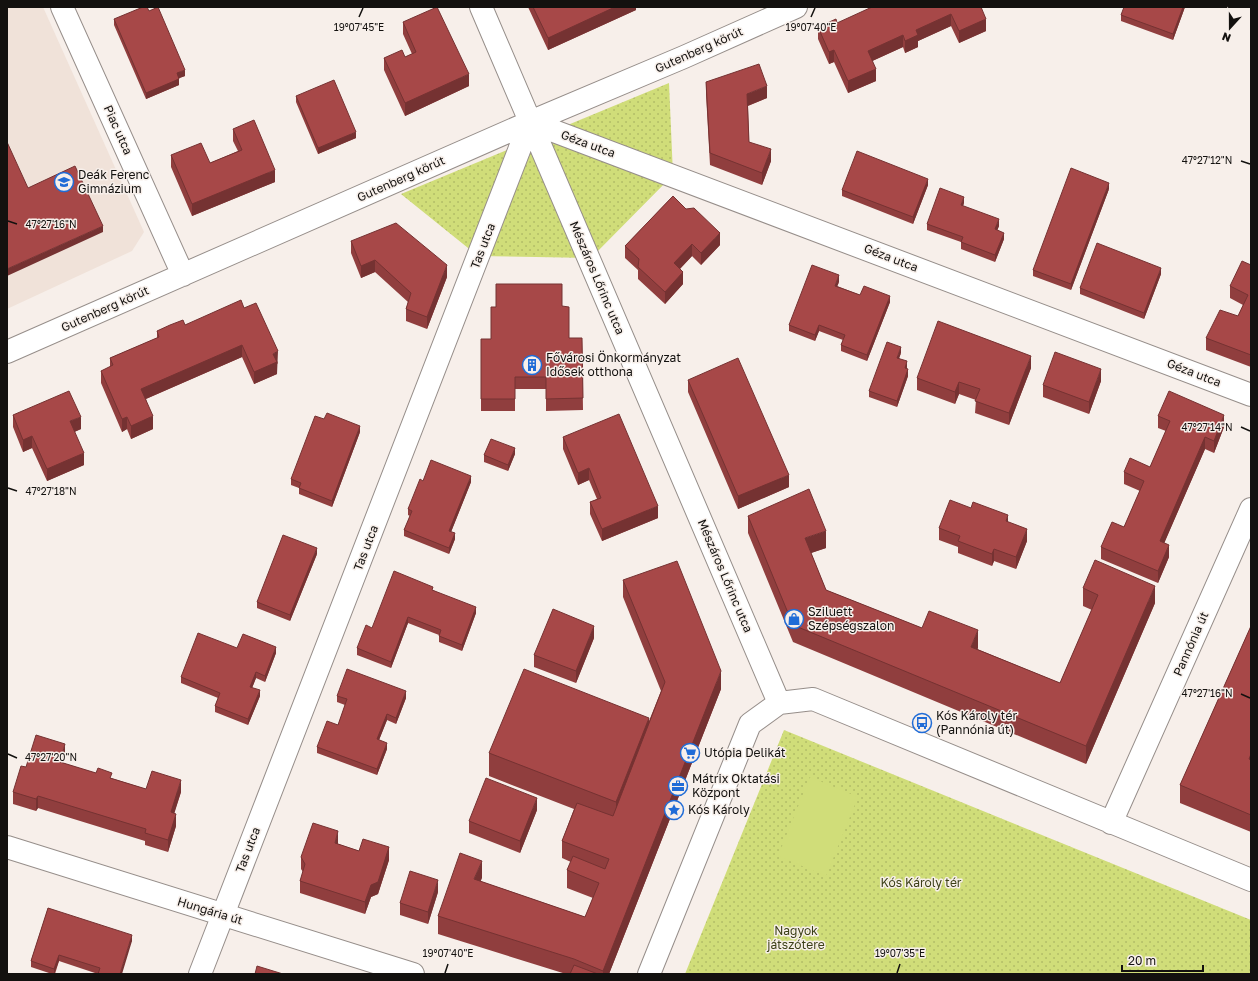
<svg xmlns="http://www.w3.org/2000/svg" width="1258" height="981" viewBox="0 0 1258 981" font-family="'Golos Text',sans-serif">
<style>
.built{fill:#f0e2d9}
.grass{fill:url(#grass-dots)}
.garden{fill:#d0dd79}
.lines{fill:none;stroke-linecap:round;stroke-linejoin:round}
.minor-casing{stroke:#968e8a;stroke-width:24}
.minor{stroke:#fff;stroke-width:22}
.wall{fill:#903e3e}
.shaded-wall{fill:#753232}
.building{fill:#a74848;stroke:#753232}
.ticks{fill:none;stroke:#13110f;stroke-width:1.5}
.labels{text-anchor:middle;stroke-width:3;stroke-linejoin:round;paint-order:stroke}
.street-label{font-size:12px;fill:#13110f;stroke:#f7efea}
.poi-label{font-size:12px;fill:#13110f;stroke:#f7efea;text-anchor:start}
.park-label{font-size:12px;fill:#3c4017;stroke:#f7efea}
.ticks-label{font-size:10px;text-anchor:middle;fill:#13110f;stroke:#f7efea;stroke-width:3;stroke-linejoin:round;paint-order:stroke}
</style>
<defs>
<pattern id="grass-dots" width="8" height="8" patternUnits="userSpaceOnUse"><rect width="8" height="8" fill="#d0dd79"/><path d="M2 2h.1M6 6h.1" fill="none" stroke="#b2bd67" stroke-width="1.8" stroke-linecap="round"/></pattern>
</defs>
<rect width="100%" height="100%" fill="#f7efea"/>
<path class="built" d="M7,7H43L144,232L132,251L7,309Z"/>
<path class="grass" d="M669,83L673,175L591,258L478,256L401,194Z
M784,730L1251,920V974H685Z"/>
<path class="garden" d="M810,777L858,797L826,876L778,856Z"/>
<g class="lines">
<g class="minor-casing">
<path id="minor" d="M62,7L183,275
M481,7L779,703
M530,122L1251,395
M7,352L530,122L684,57L796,7
M1111,823L1251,509
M7,847L413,974
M200,974L530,122
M649,974L750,724L779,703L813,699L1251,880"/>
</g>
<use href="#minor" class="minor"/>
</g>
<path class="wall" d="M528,7H636V10L548,50Z
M981,7L986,31L959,43L951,26L918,41V47L905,53L903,47L872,61L876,81L848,93L834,62L829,64L818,39V27L837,23Z
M1185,7L1173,40L1121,21V15Z
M114,19L185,76L179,78V85L146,99L114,25Z
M403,22L469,86L405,116L384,70V58L405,57L412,54L403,34Z
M706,82L767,98L748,106L749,142L771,161L762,185L710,165L706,94Z
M296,96L356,138L318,154L296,102Z
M233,129L275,182L192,216L171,167V155L210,163L238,151L233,141Z
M928,185L913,224L842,196V190Z
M1109,189L1071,290L1033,276V270Z
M673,196L720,245L701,265L692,256L680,269L683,284L665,304L638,279V270L625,258V246Z
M964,203L963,206L999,226L997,230L1004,239L995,262L961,249V242L927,230V224Z
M351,241L447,277L427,329L406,321V309L408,302L375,272L361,278L351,253Z
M1251,265V367L1206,350V338L1238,316L1243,305L1230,298V286Z
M1161,274L1144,319L1080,294V288Z
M839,282L837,286L860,295L890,302L867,361L841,351V345L843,340L819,331L815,341L789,331V325Z
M562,306L569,338H582L583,410L546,411V389H515V411H481V339H491Z
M244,308L278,363L277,364V374L254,384L242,357L146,399L153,429L131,439L127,429L122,432L101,383V371L110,367V358L157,338V331L185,325Z
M901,353L899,358L907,367V369L908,376L897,407L869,397V391Z
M1031,368L1009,425L975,413L976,400L959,394L955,404L917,390V378Z
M688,380L789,487L738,509L688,392Z
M1101,381L1089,414L1043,397V385Z
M13,415L81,429L74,432L84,465L47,481L32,448L23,452L13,427Z
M1158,416L1224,427L1214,453L1205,449L1164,543L1169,557L1158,583L1101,559V547L1124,527L1140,491L1124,484V472L1150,467L1166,431L1158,428Z
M360,432L332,507L299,494V488L291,485V479Z
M563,437L658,518L602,541L590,514V502L597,499L589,480L578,485L563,449Z
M515,454L508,471L484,462V455Z
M423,481L471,482L451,532L455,539L449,554L404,536V530L410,516L408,515V509Z
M748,516L826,548L811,553L826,590L922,628L978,648L977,649L1060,683L1092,610L1083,606V588L1155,603L1086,764L793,642L748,533Z
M1008,522L1027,541L1016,569L994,561L992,566L958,553V547L939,540V528Z
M317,554L290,621L257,608V602Z
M623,580L721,689L609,974H566L438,934V916L482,878L480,881L585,917L593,898L567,888V870L571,862L562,858V841L574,809L489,776V753L649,721L661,691L623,597Z
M433,590L476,613L462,651L439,642V635L408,623L391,668L357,655V648L372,628Z
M1251,626V832L1180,803V785Z
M594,638L576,683L534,667V655Z
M237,648L276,653L265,682L256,678L252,688L260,696L248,725L215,712V706L218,698L181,683V677Z
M337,696L406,698L396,724L387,720L379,740L387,749L377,775L317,753V747L338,725L345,705L337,702Z
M65,756L63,763L146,789L181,792L174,813L176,826L168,852L145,845V841L38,808L36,811L13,804V792L26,767Z
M537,810L520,853L469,833V821Z
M338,843V844L359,851L389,860L378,894L371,897L365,914L300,893V881L303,872L301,869V857Z
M438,892L428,924L400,915V903Z
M48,908L132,941L98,974L59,961L55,974H52L31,967V961Z"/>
<path class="shaded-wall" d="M615,7H636V10L548,50V38Z
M1183,7H1185L1173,40V34Z
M951,14V26L918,41V47L905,53V41L916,30Z
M986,19V31L959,43V31Z
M903,35V47L868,63V51Z
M834,50V62L829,64V52Z
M876,69V81L848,93V81Z
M185,70V76L177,79V73Z
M469,74V86L405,116V103Z
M179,79V85L146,99V93Z
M767,86V98L747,106V94Z
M356,132V138L318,154V148Z
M771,149V161L762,185V173Z
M275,170V182L192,216V204Z
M928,179V185L913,224V217Z
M1109,183V189L1071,290V284Z
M964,197V203L961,211V205Z
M999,219V226L995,236V229Z
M103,226V232L7,276V269Z
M720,233V245L701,265V253Z
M1004,233V239L995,262V255Z
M692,244V256L674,275V263Z
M375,260V272L361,278V266Z
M447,265V277L427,329V317Z
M1161,268V274L1144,319V313Z
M683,272V284L665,304V292Z
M839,275V282L835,292V286Z
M890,296V302L867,361V355Z
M819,325V331L815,341V335Z
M242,345V357L141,401V389Z
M901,347V353L897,364V358Z
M278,351L277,374L254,384V372L273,354Z
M1031,356V368L1009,425V413Z
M907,361V367L905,374V368Z
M908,369V376L897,407V401Z
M1101,369V381L1089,414V402Z
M959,382V394L955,404V392Z
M1224,415V427L1214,453V441Z
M153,416V429L131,439V426Z
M81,417V429L70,434V421Z
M127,417V429L122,432V419Z
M360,426V432L332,507V501Z
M32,436V448L23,452V440Z
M1205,437V449L1160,553V541Z
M515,448V454L508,471V465Z
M84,453V465L47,481V469Z
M589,468V480L578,485V473Z
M789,475V487L738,509V496Z
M471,476V482L449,537V531Z
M658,506V518L602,541V529Z
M1008,515V527L1006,521Z
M1027,529V541L1016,569V557Z
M826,531V548L805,555V538Z
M455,533V539L449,554V548Z
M1169,545V557L1158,583V571Z
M317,548V554L290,621V615Z
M994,549V561L992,566V554Z
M1155,586V603L1086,764V746Z
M476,607V613L462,651V645Z
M408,617V623L391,668V662Z
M594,626V638L576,683V671Z
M978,630V648L971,664V647Z
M276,647V653L265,682V676Z
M721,671V689L609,974H603V971Z
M256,672V678L250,693V687Z
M260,690V696L248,725V719Z
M406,691V698L396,724V718Z
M387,714V720L377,745V739Z
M649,718V740L616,825V802Z
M387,743V749L377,775V769Z
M65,744V756L60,774V762Z
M1251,754V772L1249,759Z
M181,780V792L171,824V812Z
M38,796V808L36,811V799Z
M537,798V810L520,853V841Z
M176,814V826L168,852V840Z
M338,831V843L335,855V843Z
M389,847V860L378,894L371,897L365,914V902L371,885Z
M482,861V878L474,897V879Z
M438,880V892L428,924V912Z
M132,935V941L122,974H120Z
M59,955V961L54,974V969Z"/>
<path class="building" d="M143,7H147L149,11L158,7L185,70L177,73L179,79L146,93L114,19Z
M437,7L469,74L405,103L384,58L402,50L405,57L416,52L403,22Z
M533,7H615L548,38Z
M872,7H981L986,19L959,31L951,14L916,30L918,35L905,41L903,35L868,51L876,69L848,81L834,50L829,52L818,27L836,19L837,23Z
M1124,7H1183L1173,34L1121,15Z
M759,64L767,86L747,94L749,142L771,149L762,173L710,153L706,82Z
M334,80L356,132L318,148L296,96Z
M254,120L275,170L192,204L171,155L201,143L210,163L242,150L233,129Z
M7,142L28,188L75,166L103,226L7,269Z
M857,151L928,179L913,217L842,190Z
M1071,168L1109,183L1071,284L1033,270Z
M940,188L964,197L961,205L999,219L995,229L1004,233L995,255L961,242L963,237L927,224Z
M673,196L686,209L694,208L720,233L701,253L692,244L674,263L683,272L665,292L638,267L639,259L625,246Z
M396,223L447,265L427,317L406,309L411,293L375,260L361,266L351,241Z
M1097,243L1161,268L1144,313L1080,288Z
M1242,261L1251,265V355L1206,338L1220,310L1238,316L1248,295L1230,286Z
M812,265L839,275L835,286L860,295L864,286L890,296L867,355L841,345L845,335L819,325L815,335L789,325Z
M496,284H562V306L569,307V338H582L583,398L546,399V377H515V399H481V339H491V307H496Z
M241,300L244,308L256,303L278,351L273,354L277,362L254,372L242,345L141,389L153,416L131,426L127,417L122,419L101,371L113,365L110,358L159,337L157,331L170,325L183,320L185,325Z
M938,321L1031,356L1009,413L975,401L980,389L959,382L955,392L917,378Z
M887,342L901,347L897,358L907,361L905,368L908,369L897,401L869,391Z
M1055,352L1101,369L1089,402L1043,385Z
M738,358L789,475L738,496L688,380Z
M69,391L81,417L70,421L84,453L47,469L32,436L23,440L13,415Z
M1169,391L1224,415L1214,441L1205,437L1160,541L1169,545L1158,571L1101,547L1112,522L1124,527L1144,481L1124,472L1130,458L1150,467L1170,421L1158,416Z
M327,413L360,426L332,501L299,488L301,483L291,479L315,416L324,419Z
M619,414L658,506L602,529L590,502L601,498L589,468L578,473L563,437Z
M491,439L515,448L508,465L484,455Z
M431,460L471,476L449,531L455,533L449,548L404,530L412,511L408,509L420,479L423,481Z
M809,489L826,531L805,538L826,590L922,628L929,611L978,630L971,647L1060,683L1098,595L1083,588L1095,560L1155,586L1086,746L793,625L748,516Z
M950,500L971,508L973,502L1008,515L1006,521L1027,529L1016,557L994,549L992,554L958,541L960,536L939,528Z
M283,535L317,548L290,615L257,602Z
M677,561L721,671L603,971L574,959L438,916L460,853L482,861L474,879L585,917L599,883L567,870L573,856L605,869L609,859L562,841L577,803L613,816L665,682L623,580Z
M394,571L433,587L432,590L476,607L462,645L439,636L441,630L408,617L391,662L357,648L366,625L372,628Z
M553,609L594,626L576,671L534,655Z
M1251,626V754L1249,759L1251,760V815L1180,785Z
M198,633L237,648L243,634L276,647L265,676L256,672L250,687L260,690L248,719L215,706L220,693L181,677Z
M347,669L406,691L396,718L387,714L377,739L387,743L377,769L317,747L327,721L338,725L347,699L337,696Z
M524,669L649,718L616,802L489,753Z
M36,735L65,744L60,762L96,773L98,768L112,773L110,778L146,789L152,771L181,780L171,812L176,814L168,840L145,833L146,829L38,796L36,799L13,792L21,766L26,767Z
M486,778L537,798L520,841L469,821Z
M313,823L338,831L335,843L359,851L363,839L389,847L378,882L371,885L365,902L300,881L305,864L301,857Z
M410,871L438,880L428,912L400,903Z
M48,908L132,935L120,974H98L100,968L59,955L54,969L31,961Z
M574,965L598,974H570Z
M257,966L283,974H255Z"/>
<path class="ticks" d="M359,17L363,8M811,17L815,8M1241,161L1250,164M8,221L17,224M1241,427L1250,431M8,488L17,491M1241,694L1250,698M8,754L17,758M445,973L448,964M897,973L900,964"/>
<defs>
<g id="school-ring" transform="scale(1)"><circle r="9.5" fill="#f7efea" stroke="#206cd7" stroke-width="1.5"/><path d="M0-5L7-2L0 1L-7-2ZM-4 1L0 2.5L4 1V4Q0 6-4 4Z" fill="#206cd7"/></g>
<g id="building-ring" transform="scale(1)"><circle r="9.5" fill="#f7efea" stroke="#206cd7" stroke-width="1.5"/><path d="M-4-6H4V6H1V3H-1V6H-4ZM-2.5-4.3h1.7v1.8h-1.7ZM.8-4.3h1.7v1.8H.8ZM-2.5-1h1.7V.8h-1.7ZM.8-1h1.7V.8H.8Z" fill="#206cd7"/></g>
<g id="shop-ring" transform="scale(1)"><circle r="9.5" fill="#f7efea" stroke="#206cd7" stroke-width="1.5"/><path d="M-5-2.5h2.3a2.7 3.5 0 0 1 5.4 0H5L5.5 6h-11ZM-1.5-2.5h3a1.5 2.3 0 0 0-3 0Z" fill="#206cd7"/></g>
<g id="bus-ring" transform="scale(1)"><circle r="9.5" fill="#f7efea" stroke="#206cd7" stroke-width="1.5"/><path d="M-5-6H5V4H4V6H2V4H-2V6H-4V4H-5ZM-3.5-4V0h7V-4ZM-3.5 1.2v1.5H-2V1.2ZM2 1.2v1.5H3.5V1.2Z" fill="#206cd7"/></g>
<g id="supermarket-ring" transform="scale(1)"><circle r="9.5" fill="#f7efea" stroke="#206cd7" stroke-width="1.5"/><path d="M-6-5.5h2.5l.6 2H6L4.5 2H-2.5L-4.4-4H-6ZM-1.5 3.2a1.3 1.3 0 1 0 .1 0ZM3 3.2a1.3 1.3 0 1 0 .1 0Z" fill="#206cd7"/></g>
<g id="office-ring" transform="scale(1)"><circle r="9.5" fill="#f7efea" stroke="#206cd7" stroke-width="1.5"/><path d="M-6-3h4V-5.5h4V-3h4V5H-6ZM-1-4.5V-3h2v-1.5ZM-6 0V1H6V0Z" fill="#206cd7"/></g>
<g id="sight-ring" transform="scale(1)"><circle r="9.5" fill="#f7efea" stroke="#206cd7" stroke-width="1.5"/><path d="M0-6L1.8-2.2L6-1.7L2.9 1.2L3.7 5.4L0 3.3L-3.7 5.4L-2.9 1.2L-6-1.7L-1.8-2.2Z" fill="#206cd7"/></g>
</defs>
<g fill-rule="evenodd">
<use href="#school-ring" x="64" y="182"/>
<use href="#building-ring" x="532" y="365"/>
<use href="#shop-ring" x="794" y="619"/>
<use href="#bus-ring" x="922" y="723"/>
<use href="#supermarket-ring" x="690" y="753"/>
<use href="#office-ring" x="678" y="786"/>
<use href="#sight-ring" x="674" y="810"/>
</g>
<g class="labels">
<g class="street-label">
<text transform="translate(699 50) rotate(-24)" y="4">Gutenberg körút</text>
<text transform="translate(118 130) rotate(66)" y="4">Piac utca</text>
<text transform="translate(588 144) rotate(20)" y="4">Géza utca</text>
<text transform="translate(401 179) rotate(-24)" y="4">Gutenberg körút</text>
<text transform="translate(483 246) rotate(-69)" y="4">Tas utca</text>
<text transform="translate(891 258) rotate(21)" y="4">Géza utca</text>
<text transform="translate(597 278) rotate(67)" y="4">Mészáros Lőrinc utca</text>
<text transform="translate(105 309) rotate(-24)" y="4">Gutenberg körút</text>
<text transform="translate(1194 373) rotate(21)" y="4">Géza utca</text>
<text transform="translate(366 548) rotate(-69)" y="4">Tas utca</text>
<text transform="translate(725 576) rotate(67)" y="4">Mészáros Lőrinc utca</text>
<text transform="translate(1191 644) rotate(-66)" y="4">Pannónia út</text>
<text transform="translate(248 850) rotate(-69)" y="4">Tas utca</text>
<text transform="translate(210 911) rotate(17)" y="4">Hungária út</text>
</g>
<g class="poi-label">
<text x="78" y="179">Deák Ferenc<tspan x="78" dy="14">Gimnázium</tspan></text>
<text x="546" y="362">Fővárosi Önkormányzat<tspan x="546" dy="14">Idősek otthona</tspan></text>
<text x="808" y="616">Sziluett<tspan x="808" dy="14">Szépségszalon</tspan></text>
<text x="936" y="720">Kós Károly tér<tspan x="936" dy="14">(Pannónia út)</tspan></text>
<text x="704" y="757">Utópia Delikát</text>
<text x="692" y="783">Mátrix Oktatási<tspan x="692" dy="14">Központ</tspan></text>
<text x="688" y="814">Kós Károly</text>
</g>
<g class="park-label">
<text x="921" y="887">Kós Károly tér</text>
<text x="796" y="935">Nagyok<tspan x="796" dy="14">játszótere</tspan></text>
</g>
</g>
<g class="ticks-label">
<text x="359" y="31">19°07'45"E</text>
<text x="811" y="31">19°07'40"E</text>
<text x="1207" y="164">47°27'12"N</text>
<text x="51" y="228">47°27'16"N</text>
<text x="1207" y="431">47°27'14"N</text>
<text x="51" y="495">47°27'18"N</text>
<text x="1207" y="697">47°27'16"N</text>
<text x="51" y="761">47°27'20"N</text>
<text x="448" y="957">19°07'40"E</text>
<text x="900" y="957">19°07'35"E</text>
</g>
<rect width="1258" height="981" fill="none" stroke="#13110f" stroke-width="16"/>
<g transform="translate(1230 28) rotate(201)" stroke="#f7efea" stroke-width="3" paint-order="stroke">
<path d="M0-3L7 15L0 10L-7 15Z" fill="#13110f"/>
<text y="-6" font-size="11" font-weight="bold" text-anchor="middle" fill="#13110f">N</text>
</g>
<path d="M1122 965v6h81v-6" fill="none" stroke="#13110f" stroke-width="2"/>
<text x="1128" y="965" font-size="12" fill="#13110f" stroke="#f7efea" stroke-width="3" paint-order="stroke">20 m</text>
</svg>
